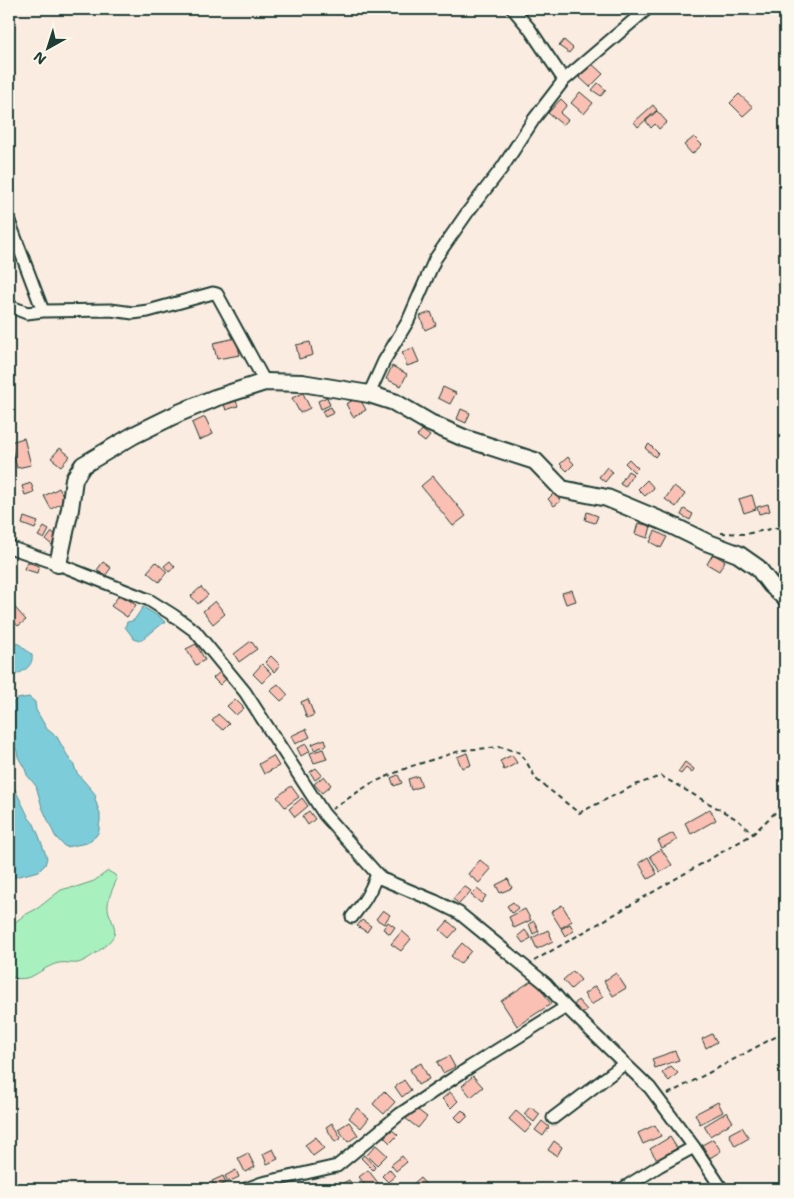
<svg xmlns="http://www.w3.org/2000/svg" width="794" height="1198" viewBox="0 0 794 1198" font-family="'Shantell Sans',sans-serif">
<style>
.green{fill:#a8f1bf;stroke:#64977a}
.water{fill:#7dccda;stroke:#579398}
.building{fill:#fac0b3;stroke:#1f3d34}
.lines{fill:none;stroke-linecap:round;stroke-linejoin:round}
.street-casing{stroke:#1f3d34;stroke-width:15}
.secondary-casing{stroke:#1f3d34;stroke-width:20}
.path{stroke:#1f3d34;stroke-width:2;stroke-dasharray:5 4;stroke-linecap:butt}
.street{stroke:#fbf7ec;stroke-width:11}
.secondary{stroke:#fbf7ec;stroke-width:16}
</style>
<rect width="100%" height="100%" fill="#fbece1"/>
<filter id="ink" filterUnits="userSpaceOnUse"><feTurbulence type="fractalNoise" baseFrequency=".02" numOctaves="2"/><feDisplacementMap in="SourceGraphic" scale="10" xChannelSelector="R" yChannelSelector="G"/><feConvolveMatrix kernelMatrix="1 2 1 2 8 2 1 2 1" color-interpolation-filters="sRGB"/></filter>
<g filter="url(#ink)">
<path class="green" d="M108,871L115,875L117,879C113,888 107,899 108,909C109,917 117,926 114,935C111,943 87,961 78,963C71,964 63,961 55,964C36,971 32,983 9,977V927L23,916L38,908L61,890L68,888L76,887L94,881Z"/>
<path class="water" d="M143,607L160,617L166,623H163L142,640H135L125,627L127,622L132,621L134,620Z
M18,643L32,655C34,668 19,674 9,677V645Z
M29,697L35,702L36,710L47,729L57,737L70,760L73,763L77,773L96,795L95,799L100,814V821L99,826V831L96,836L87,843L66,847L63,845L55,836L42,807L36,786L27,775L25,769L18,757L17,751L9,736V706L17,699Z
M9,777L29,818L34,824L39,836L47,858L45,865L39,871L19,876L9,879Z"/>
<path class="building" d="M564,40L573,48L569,53L559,46Z
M591,63L603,74L590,87L579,77Z
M598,83L606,90L601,96L592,90Z
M580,92L593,103L584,114L571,103Z
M739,94L753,107L743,116L730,103Z
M561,99L567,105L560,113L568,120L563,125L548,113Z
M653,105L657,110L638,127L634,122Z
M657,111L667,122L659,129L655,124L651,128L646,121Z
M694,137L702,145L692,154L684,145Z
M431,312L436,325L425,330L420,316Z
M236,338L240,355L217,359L213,343Z
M310,342L313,355L299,359L296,345Z
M413,348L419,362L407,366L402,352Z
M392,366L407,374L401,386L386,379Z
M443,387L456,393L450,404L438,398Z
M303,393L310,408L300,413L292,398Z
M234,396L238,406L226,410L222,399Z
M327,397L330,405L321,409L318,401Z
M359,397L366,410L353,417L346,404Z
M331,407L334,413L325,417L322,411Z
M461,409L470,413L466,423L457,419Z
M205,417L213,434L199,440L192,423Z
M422,430L430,436L425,442L417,436Z
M24,438L31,465L17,468L10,442Z
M649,444L658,453L655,457L645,448Z
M60,448L70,456L61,466L51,458Z
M568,457L574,464L567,471L560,464Z
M629,459L638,468L634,472L625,463Z
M607,467L613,472L605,482L599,477Z
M628,471L633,474L625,487L620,484Z
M433,476L466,516L453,526L421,486Z
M647,480L654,488L645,496L638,489Z
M31,483L34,492L25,495L22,486Z
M674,486L685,494L676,507L665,499Z
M59,488L66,501L51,509L44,496Z
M554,493L561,501L554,506L548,499Z
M752,495L756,509L744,513L739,499Z
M768,504L770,511L759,514L757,507Z
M684,509L693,514L690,520L681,515Z
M587,512L598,516L595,523L585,520Z
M24,517L38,522L35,529L22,524Z
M638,523L651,526L648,538L635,534Z
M44,527L49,530L44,539L38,536Z
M655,531L667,537L661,548L650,542Z
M52,532L58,536L52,545L46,540Z
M713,554L725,561L719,571L707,564Z
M170,561L175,567L169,572L164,566Z
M27,562L39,566L37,573L24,569Z
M103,562L111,568L105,576L97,570Z
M156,562L167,572L159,582L147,572Z
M201,587L208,595L198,604L191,596Z
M572,590L576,601L566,604L562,593Z
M120,594L136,605L127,617L111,606Z
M9,601L26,620L18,626L9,616Z
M215,601L225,614L213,624L203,611Z
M251,641L257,649L239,662L234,654Z
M196,644L205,660L196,665L186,649Z
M271,656L280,665L274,672L265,662Z
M262,664L271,673L262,683L253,674Z
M220,672L226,679L220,685L213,678Z
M278,684L288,695L281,701L270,690Z
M235,699L244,708L236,715L227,706Z
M308,699L314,715L307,718L301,702Z
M218,714L229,724L223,730L212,721Z
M306,729L310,737L295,744L291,736Z
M325,739L327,745L314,750L312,744Z
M306,744L310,751L301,756L297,748Z
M323,749L327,759L314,763L310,753Z
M467,753L471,765L462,768L457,757Z
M512,755L517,763L504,770L500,761Z
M273,756L279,766L264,774L259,764Z
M685,762L694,769L692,773L686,768L681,774L678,772Z
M316,768L322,775L315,780L310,772Z
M398,775L402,783L394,786L391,778Z
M324,776L331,785L322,793L314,784Z
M418,776L422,786L411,790L408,779Z
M291,786L299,797L285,807L277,797Z
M302,798L308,806L295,817L289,809Z
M710,809L716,820L691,834L685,823Z
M309,811L315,819L308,825L302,816Z
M673,833L677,840L662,848L658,841Z
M661,849L672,865L660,872L650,856Z
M648,857L657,874L648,879L639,863Z
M480,860L491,869L479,883L468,874Z
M508,879L512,888L500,893L496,885Z
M464,886L471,891L459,904L453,899Z
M477,889L486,896L481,903L471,895Z
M513,902L518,908L512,913L507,906Z
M562,905L572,921L561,928L551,912Z
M525,909L531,920L514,928L509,917Z
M383,910L390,915L384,924L376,919Z
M362,920L371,926L367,932L357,926Z
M448,921L457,929L449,938L440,930Z
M534,921L539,931L533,934L529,924Z
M388,922L395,927L390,934L383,929Z
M570,924L574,931L565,936L561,929Z
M525,930L531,938L523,943L518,936Z
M548,930L553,941L537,949L532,938Z
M402,931L411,939L401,951L391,944Z
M462,943L471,951L460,964L451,956Z
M573,971L581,980L571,989L563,980Z
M616,973L626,988L613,996L604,981Z
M534,979L551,1004L517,1026L501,1001Z
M595,986L603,997L591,1005L584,994Z
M578,1000L587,1010L582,1014L574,1005Z
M712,1034L717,1042L706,1048L702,1039Z
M675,1051L679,1060L655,1068L652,1059Z
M449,1056L455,1067L443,1073L437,1062Z
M421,1063L429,1079L418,1085L410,1069Z
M671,1066L678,1073L669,1081L662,1073Z
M473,1076L483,1087L471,1097L462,1086Z
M404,1080L411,1090L402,1097L395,1087Z
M384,1091L395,1102L384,1114L373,1104Z
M450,1092L458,1101L451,1108L442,1099Z
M718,1102L723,1112L700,1124L695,1114Z
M414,1107L427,1117L418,1128L405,1118Z
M530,1107L540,1114L534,1122L524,1114Z
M357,1108L369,1118L361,1128L349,1118Z
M462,1110L468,1116L461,1123L455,1117Z
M516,1111L532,1125L525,1133L509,1119Z
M727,1112L733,1122L710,1136L704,1126Z
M542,1121L549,1127L543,1136L535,1130Z
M349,1122L358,1135L348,1142L338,1129Z
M332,1123L341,1138L335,1142L326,1127Z
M655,1125L661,1136L643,1144L638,1133Z
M742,1127L749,1138L735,1146L729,1134Z
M392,1130L398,1135L390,1143L384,1137Z
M316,1137L324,1148L313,1156L305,1145Z
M670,1137L677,1148L657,1160L650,1149Z
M713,1139L721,1151L710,1158L702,1145Z
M554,1141L562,1147L557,1156L548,1150Z
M376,1145L387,1155L377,1165L367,1155Z
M273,1149L278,1159L267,1164L263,1154Z
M248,1153L255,1167L245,1172L238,1158Z
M364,1155L375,1167L373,1170L361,1158Z
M402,1156L407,1162L396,1171L391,1165Z
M389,1169L395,1176L388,1182L382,1176Z
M236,1170L239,1177L228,1182L225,1176Z
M368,1170L379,1184L372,1189H368L359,1177Z
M223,1176L226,1183L215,1188L212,1181Z
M420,1178L430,1189H409L408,1188Z
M349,1180L354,1189H342L339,1185Z"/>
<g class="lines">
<g class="street-casing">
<path id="street" d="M513,9L529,28L564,80
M9,221L43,311
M9,306L27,313L43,311L111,310L133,313L148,311L213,293L217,294L265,382
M369,394L384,361L408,321L435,259L467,213L502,168L534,119L564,80L647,9
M9,547L58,564L149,600L173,615L195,631L245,692L324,814L377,874L382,879L435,901L459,913L546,984L566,1007L650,1088L694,1147L722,1189
M352,917C364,902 370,893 377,874
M553,1118L624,1064
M246,1189L262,1183L337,1166L400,1114L470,1067L566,1007
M622,1189L659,1166L694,1147"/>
</g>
<g class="secondary-casing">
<path id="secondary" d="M58,564L70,509L74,479L83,465L134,435L179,413L215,398L265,382L302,383L369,394L394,402L430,423L464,438L535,461L562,489L607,498L667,523L706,542L738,554L758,568L771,585L785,598"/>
</g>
<path class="path" d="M721,533L746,534L785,526
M332,809L370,784L409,767L463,750L501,747L521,753L537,780L579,813L635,785L661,776L738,820L753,834
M534,961L753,834L785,803
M668,1094L718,1068L760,1045L785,1032"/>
<use href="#street" class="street"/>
<use href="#secondary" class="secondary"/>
</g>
</g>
<rect width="794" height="1198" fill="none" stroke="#fbf7ec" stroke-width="30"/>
<rect x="15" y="15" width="764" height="1168" fill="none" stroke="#1f3d34" stroke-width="2" filter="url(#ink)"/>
<g transform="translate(48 48) rotate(219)" stroke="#fbf7ec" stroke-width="4" paint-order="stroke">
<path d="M0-4L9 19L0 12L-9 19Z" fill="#1f3d34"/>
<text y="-8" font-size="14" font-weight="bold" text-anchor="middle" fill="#1f3d34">N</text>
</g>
</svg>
